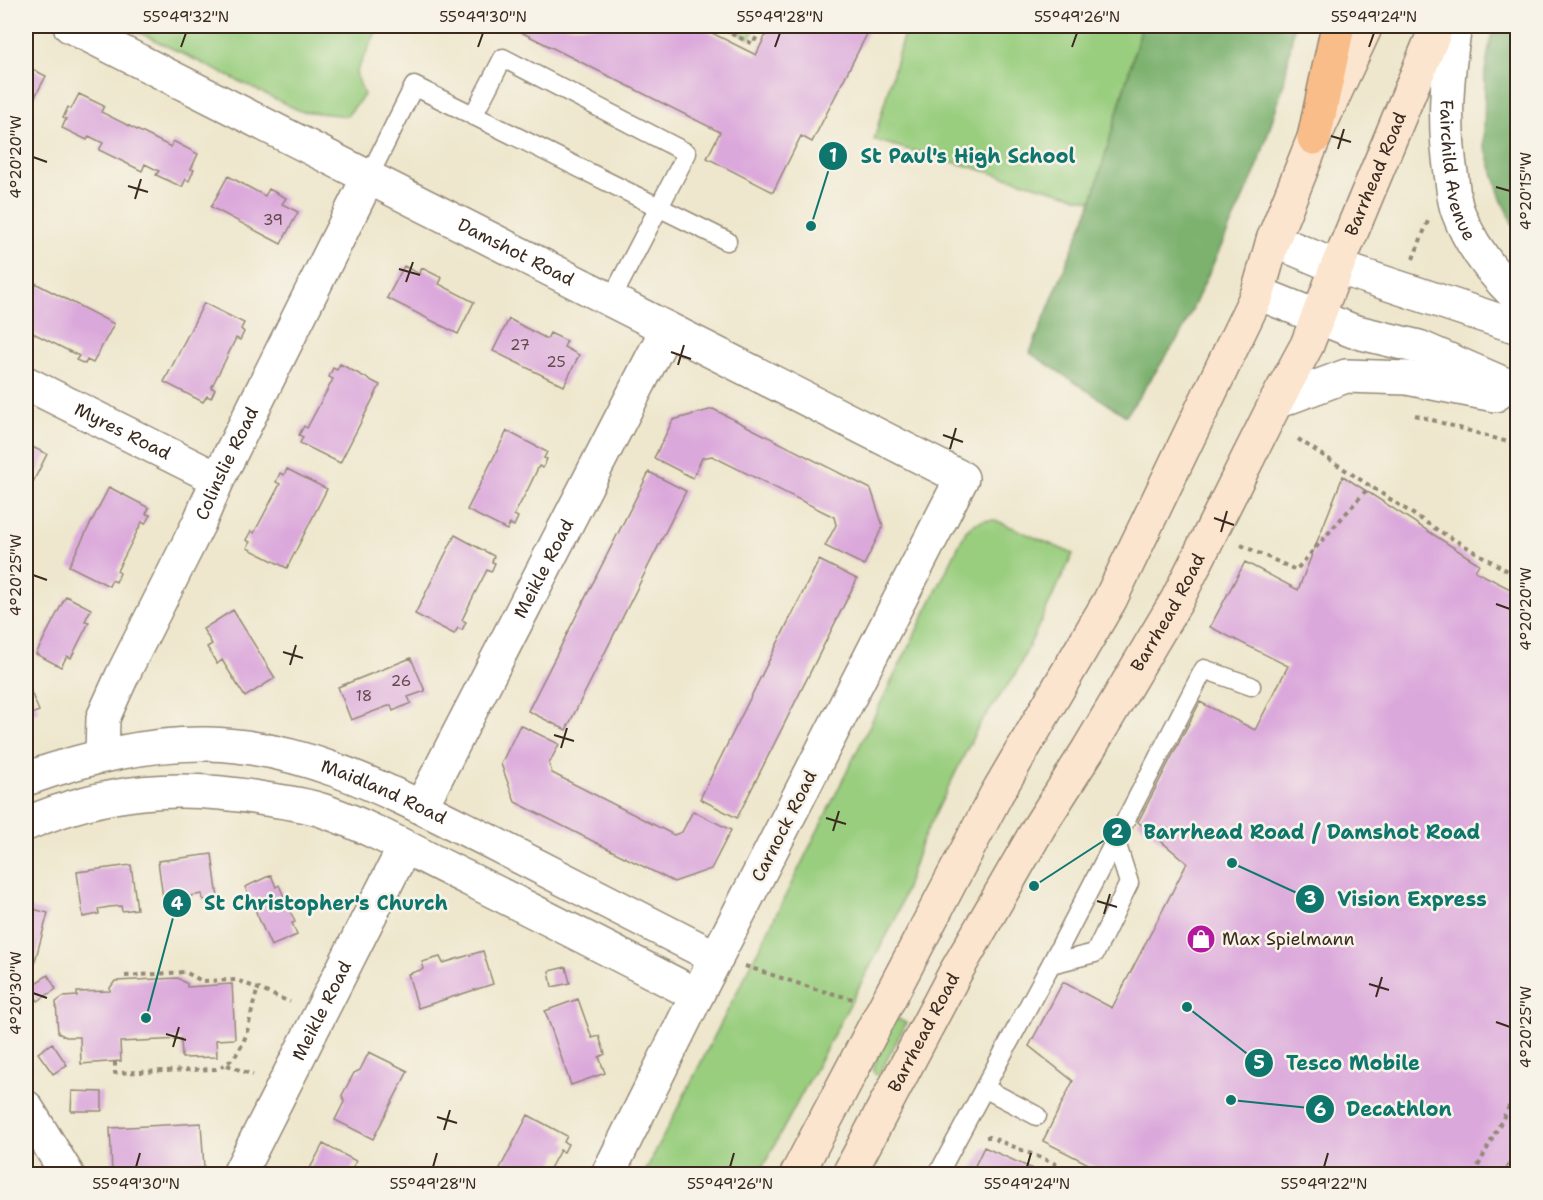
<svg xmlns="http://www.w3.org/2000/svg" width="1543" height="1200" viewBox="0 0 1543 1200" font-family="'Shantell Sans',sans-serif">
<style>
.green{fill:#9ace7f;stroke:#6a7c4e;stroke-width:1.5}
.forest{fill:#7bb16e;stroke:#5b6e46;stroke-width:1.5}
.building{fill:#dba8db}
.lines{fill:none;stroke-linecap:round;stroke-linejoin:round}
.service-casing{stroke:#948876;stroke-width:21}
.minor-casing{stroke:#948876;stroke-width:36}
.tertiary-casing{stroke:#948876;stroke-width:36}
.secondary-casing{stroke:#948876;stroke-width:36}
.motorway-casing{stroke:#948876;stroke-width:36}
.path{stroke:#948876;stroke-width:4;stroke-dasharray:4.5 4.5;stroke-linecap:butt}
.service{stroke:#fff;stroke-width:18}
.minor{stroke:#fff;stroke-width:33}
.tertiary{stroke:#fff;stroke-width:33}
.secondary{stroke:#fce5cf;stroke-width:33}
.motorway{stroke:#f8bd88;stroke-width:33}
.ticks{fill:none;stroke:#3b2a1e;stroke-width:2}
.labels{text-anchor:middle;stroke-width:5;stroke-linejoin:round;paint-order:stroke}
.number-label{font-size:15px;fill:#634a4d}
.street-label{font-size:18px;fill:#3b2a1e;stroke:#f7f3e8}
.poi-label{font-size:18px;fill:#3b2a1e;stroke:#f7f3e8;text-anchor:start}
.leader{fill:none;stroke:#0f766e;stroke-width:2}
.callout-dot{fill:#0f766e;stroke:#f7f3e8;stroke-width:2}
.mark-label{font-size:18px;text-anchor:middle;font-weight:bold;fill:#fff}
.callout-label{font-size:20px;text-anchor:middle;font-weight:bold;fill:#0f766e;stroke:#f7f3e8;stroke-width:5;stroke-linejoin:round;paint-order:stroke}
.neatline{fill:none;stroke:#3b2a1e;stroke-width:2}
.ticks-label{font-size:15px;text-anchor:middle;fill:#3b2a1e}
</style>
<rect width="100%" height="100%" fill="#f7f3e8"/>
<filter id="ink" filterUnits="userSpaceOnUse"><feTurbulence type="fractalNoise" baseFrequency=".0167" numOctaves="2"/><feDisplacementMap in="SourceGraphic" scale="12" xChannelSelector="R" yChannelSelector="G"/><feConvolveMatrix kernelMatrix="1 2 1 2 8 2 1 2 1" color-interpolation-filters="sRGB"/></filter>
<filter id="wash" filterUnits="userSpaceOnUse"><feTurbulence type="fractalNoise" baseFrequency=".008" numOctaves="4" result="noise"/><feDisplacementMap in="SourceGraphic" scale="24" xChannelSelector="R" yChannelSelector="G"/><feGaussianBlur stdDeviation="1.35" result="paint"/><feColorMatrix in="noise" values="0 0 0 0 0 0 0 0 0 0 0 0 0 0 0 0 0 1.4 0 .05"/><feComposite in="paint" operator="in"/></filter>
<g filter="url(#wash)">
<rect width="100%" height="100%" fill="#eee7cd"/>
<path class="green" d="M126,26H379L356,73L364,95L347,116L300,111Z
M725,26H755L750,39Z
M906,26H1142L1092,201L874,140Z
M985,520H995L1073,554L1015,675L979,725L921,843L896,918L759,1174H644L763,941L966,531L974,524Z
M896,1018L906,1023L880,1073L876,1075L873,1071L878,1050Z"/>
<path class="forest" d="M1142,26H1294L1284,83L1257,168L1181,334L1126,416L1030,353L1092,201Z
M1493,26H1517V233L1501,199L1484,143L1485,72Z"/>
<g id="blocks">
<path class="building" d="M509,26H698L756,55L770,26H871L812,142L801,136L773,192L707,158L720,132Z
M26,66L46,76L29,108L26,106Z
M79,94L104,106L101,112L171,147L173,141L198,154L191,169L194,170L189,181L186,179L182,187L156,175L159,171L145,164L142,171L99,150L103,143L89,136L87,140L62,128L66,119L63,118L68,107L71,109Z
M228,176L265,196L269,189L286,198L282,204L298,212L281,244L211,207Z
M404,266L419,274L422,268L442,278L439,284L474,302L458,334L387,298Z
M35,283L114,324L93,363L87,360L85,364L76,360L79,356L29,331L28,334L26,333V302Z
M204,303L244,323L241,329L244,332L240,340L236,338L224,363L211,388L215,389L211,398L207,396L203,402L164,382Z
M509,319L547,339L550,333L567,341L564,347L579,355L564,386L493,351Z
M340,364L380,385L340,463L300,443L303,437L299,435L304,426L307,428L333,379L329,377L333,368L337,370Z
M713,409L871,489L883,526L864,565L825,546L836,525L834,517L712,456L702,458L693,478L654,458L673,420Z
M507,431L547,452L544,458L547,459L543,468L539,466L527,491L514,515L518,517L514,526L510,524L507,530L467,510Z
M26,444L47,454L27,494L26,493Z
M287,469L327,489L287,568L247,548L250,542L246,540L251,531L254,533L280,484L276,482L280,473L284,475Z
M649,472L686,491L566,730L528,711Z
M1343,476L1479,564L1475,571L1518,593V1147L1503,1174H1108L1043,1141L1073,1081L1029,1046L1063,982L1112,1008L1187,863L1138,822L1200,702L1255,730L1288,666L1210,627L1245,562L1298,590Z
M109,487L149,508L146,514L150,515L145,524L142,522L117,571L120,573L116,582L112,580L109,586L69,566Z
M455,535L494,556L492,562L495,563L491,572L487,570L474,595L462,620L466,622L462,630L458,628L454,634L415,614Z
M819,560L857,579L737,818L700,799Z
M66,596L91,609L85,621L89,622L71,658L67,656L61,667L36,654Z
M233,610L275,678L245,697L222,660L217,664L207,647L212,644L203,629Z
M411,658L425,691L408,697L411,703L393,711L391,705L351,720L338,687Z
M28,685L39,711L27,716L28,720L26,721V686Z
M520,725L559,744L549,764L552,773L674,835L682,832L693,811L731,830L711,869L674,882L515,802L501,764Z
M212,854L218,898L203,900L202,894L190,896L179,897L180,903L164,905L158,861Z
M131,865L137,909L122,911L121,906L109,907L98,909L99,914L83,917L77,872Z
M271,875L276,887L279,885L295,922L292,923L297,935L271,946L245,887Z
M26,907L48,913L31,976L26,975Z
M483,951L493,984L418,1008L408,974L424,969L422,962L440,957L443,963Z
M566,967L570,983L552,987L549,971Z
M48,975L56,989L38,1001L29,987Z
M178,978L187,984V987L232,984L235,1039L216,1040L217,1057L182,1058L181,1039L120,1042L121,1061L81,1064L80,1037H66L58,1033L56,1002L63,997L77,996V992L110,991V988L115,981Z
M578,999L592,1038L599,1036L605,1054L599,1057L605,1073L571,1085L545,1011Z
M52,1043L67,1065L53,1074L38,1053Z
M369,1052L408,1071L373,1139L335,1120L344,1102L342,1095L354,1073L360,1070Z
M72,1091L102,1092V1111H71Z
M528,1115L567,1136L564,1142L568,1144L564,1152L560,1150L547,1174H497Z
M201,1123L204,1168L112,1173L110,1128Z
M323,1144L356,1161L349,1174H307Z
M984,1147L1044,1174H971Z"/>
</g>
</g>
<g filter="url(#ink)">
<use href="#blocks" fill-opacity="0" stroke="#948876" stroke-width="1.5"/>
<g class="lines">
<g class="service-casing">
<path id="service" d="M473,116L503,58L687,153L611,300
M368,178L414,86L727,241
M1051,964L1095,953L1129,883L1115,839
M984,1088L1037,1116
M938,1174L1051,964L1204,669L1251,686"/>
</g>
<g class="minor-casing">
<g id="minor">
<path id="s1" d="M70,26L962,478L697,995L608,1174"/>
<path id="s2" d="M26,383L218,479"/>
<path id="s3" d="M102,755L103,718L122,676L199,523L218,479L368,178"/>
<path id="s4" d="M26,779C84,758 145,743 207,744C309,746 398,796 487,840C564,879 640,919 717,958"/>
<path id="s5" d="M421,807L667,329"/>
<path d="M26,824C107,789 179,784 265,799C286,802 308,805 327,812C375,829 421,856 467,878C544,916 621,956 697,995"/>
<path d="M26,1107L67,1174"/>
<path id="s6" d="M239,1174L404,848"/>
</g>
</g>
<g class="tertiary-casing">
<g id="tertiary">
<path id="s7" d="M1455,26C1446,79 1443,126 1452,180C1453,190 1454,202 1458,212C1470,244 1493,274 1518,298"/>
<path d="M1273,240L1337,267L1518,327"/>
<path d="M1258,293L1353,331L1419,347L1518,390"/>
<path d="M1276,402L1346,376L1407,378L1495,395"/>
</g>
</g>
<g class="secondary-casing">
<g id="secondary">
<path d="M797,1174L996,795L1110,600L1258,293L1273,240L1314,138L1366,26"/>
<path id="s8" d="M849,1174L954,975L1039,827L1088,750L1177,600L1276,402L1307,345L1337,267L1437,26"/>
</g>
</g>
<g class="motorway-casing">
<path id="motorway" d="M1314,138L1338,26"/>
</g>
<path class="path" d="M715,26L753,44L762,26
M1413,259L1428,221
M1415,415L1518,445
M1298,439L1436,529L1518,577
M1241,545L1296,570L1370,486
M745,966L815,989L853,999
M125,976L185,972L202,981L237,980L290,1002
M115,1062V1073L216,1069C251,1056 247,1017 258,989
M227,1065L253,1075
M986,1137H990L1080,1174
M1474,1174L1518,1089"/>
<use href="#service" class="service"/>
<use href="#minor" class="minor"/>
<use href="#tertiary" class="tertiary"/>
<use href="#secondary" class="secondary"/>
<use href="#motorway" class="motorway"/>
</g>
</g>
<path class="ticks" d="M181,47L186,33M478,47L483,33M775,47L780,33M1072,47L1077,33M1369,47L1374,33M1331,136L1351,142M1338,149L1344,129M33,157L47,162M128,186L148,192M1496,187L1510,191M135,199L141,179M399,269L420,275M406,282L413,262M671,352L691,359M678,365L684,345M943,435L963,442M950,449L956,428M1214,518L1234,525M1221,532L1227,511M33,575L47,580M1496,604L1510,609M283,652L303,658M290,665L296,645M554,735L574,741M561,748L567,728M826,818L846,824M833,831L839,811M1097,901L1117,907M1104,914L1110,894M1369,984L1389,990M33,993L47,998M1376,997L1382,977M1496,1022L1510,1027M166,1034L186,1040M173,1047L179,1027M437,1117L457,1123M444,1130L450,1110M136,1167L140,1153M433,1167L437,1153M730,1167L734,1153M1027,1167L1031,1153M1324,1167L1328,1153"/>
<defs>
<g id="shop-disc" transform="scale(1.5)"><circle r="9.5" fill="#b5179e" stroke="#f7f3e8"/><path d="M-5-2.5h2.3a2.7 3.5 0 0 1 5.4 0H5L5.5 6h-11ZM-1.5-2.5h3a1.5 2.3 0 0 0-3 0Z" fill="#fff"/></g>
</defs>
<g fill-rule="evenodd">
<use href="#shop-disc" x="1201" y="939"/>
</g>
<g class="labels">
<g class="number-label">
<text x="273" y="225">39</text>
<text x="520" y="350">27</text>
<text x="556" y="367">25</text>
<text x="401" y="686">26</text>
<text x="364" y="701">18</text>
</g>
<g class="street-label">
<text dy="6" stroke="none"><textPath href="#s7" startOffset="146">Fairchild Avenue</textPath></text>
<text dy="6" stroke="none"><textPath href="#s8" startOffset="1132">Barrhead Road</textPath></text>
<text dy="6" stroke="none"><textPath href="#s1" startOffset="500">Damshot Road</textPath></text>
<text dy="6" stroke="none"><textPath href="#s2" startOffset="108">Myres Road</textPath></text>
<text dy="6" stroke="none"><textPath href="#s3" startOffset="320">Colinslie Road</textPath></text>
<text dy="6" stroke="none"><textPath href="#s5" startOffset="268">Meikle Road</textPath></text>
<text dy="6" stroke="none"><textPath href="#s8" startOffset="646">Barrhead Road</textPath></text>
<text dy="6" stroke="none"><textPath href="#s4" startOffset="370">Maidland Road</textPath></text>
<text transform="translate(784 826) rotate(-63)" y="6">Carnock Road</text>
<text dy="6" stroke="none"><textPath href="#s6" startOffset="183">Meikle Road</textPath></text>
<text dy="6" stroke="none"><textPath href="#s8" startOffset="160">Barrhead Road</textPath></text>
</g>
<g class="poi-label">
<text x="1222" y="945">Max Spielmann</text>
</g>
</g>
<path class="leader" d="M811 226L833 156M1034 886L1117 832M1232 863L1310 899M146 1018L177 903M1187 1007L1259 1063M1231 1100L1320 1109"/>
<g class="callout-dot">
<circle cx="811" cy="226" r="6"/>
<circle cx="1034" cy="886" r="6"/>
<circle cx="1232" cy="863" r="6"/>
<circle cx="146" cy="1018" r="6"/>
<circle cx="1187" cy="1007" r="6"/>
<circle cx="1231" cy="1100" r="6"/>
<circle cx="833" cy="156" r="15"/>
<circle cx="1117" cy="832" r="15"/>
<circle cx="1310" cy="899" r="15"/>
<circle cx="177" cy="903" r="15"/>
<circle cx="1259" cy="1063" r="15"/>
<circle cx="1320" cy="1109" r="15"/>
</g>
<g class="mark-label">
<text x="833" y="162">1</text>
<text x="1117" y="838">2</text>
<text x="1310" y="905">3</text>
<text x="177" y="910">4</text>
<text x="1259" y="1069">5</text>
<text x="1320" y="1116">6</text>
</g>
<g class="callout-label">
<text x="968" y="163">St Paul's High School</text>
<text x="1312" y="839">Barrhead Road / Damshot Road</text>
<text x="1412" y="906">Vision Express</text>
<text x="326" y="910">St Christopher's Church</text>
<text x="1353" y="1070">Tesco Mobile</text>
<text x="1399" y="1116">Decathlon</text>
</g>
<rect width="1543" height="1200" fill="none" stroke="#f7f3e8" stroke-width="66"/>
<rect x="33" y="33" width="1477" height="1134" class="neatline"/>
<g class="ticks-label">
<text x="186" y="22">55°49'32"N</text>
<text x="483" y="22">55°49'30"N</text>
<text x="780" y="22">55°49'28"N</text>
<text x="1077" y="22">55°49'26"N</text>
<text x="1374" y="22">55°49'24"N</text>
<text transform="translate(16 157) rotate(-90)" y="5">4°20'20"W</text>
<text transform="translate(1526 191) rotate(-90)" y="5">4°20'15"W</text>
<text transform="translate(16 575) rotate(-90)" y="5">4°20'25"W</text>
<text transform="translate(1526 609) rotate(-90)" y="5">4°20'20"W</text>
<text transform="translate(16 993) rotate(-90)" y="5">4°20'30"W</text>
<text transform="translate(1526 1027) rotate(-90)" y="5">4°20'25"W</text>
<text x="136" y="1189">55°49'30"N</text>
<text x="433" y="1189">55°49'28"N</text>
<text x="730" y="1189">55°49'26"N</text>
<text x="1027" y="1189">55°49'24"N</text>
<text x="1324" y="1189">55°49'22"N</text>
</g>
</svg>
